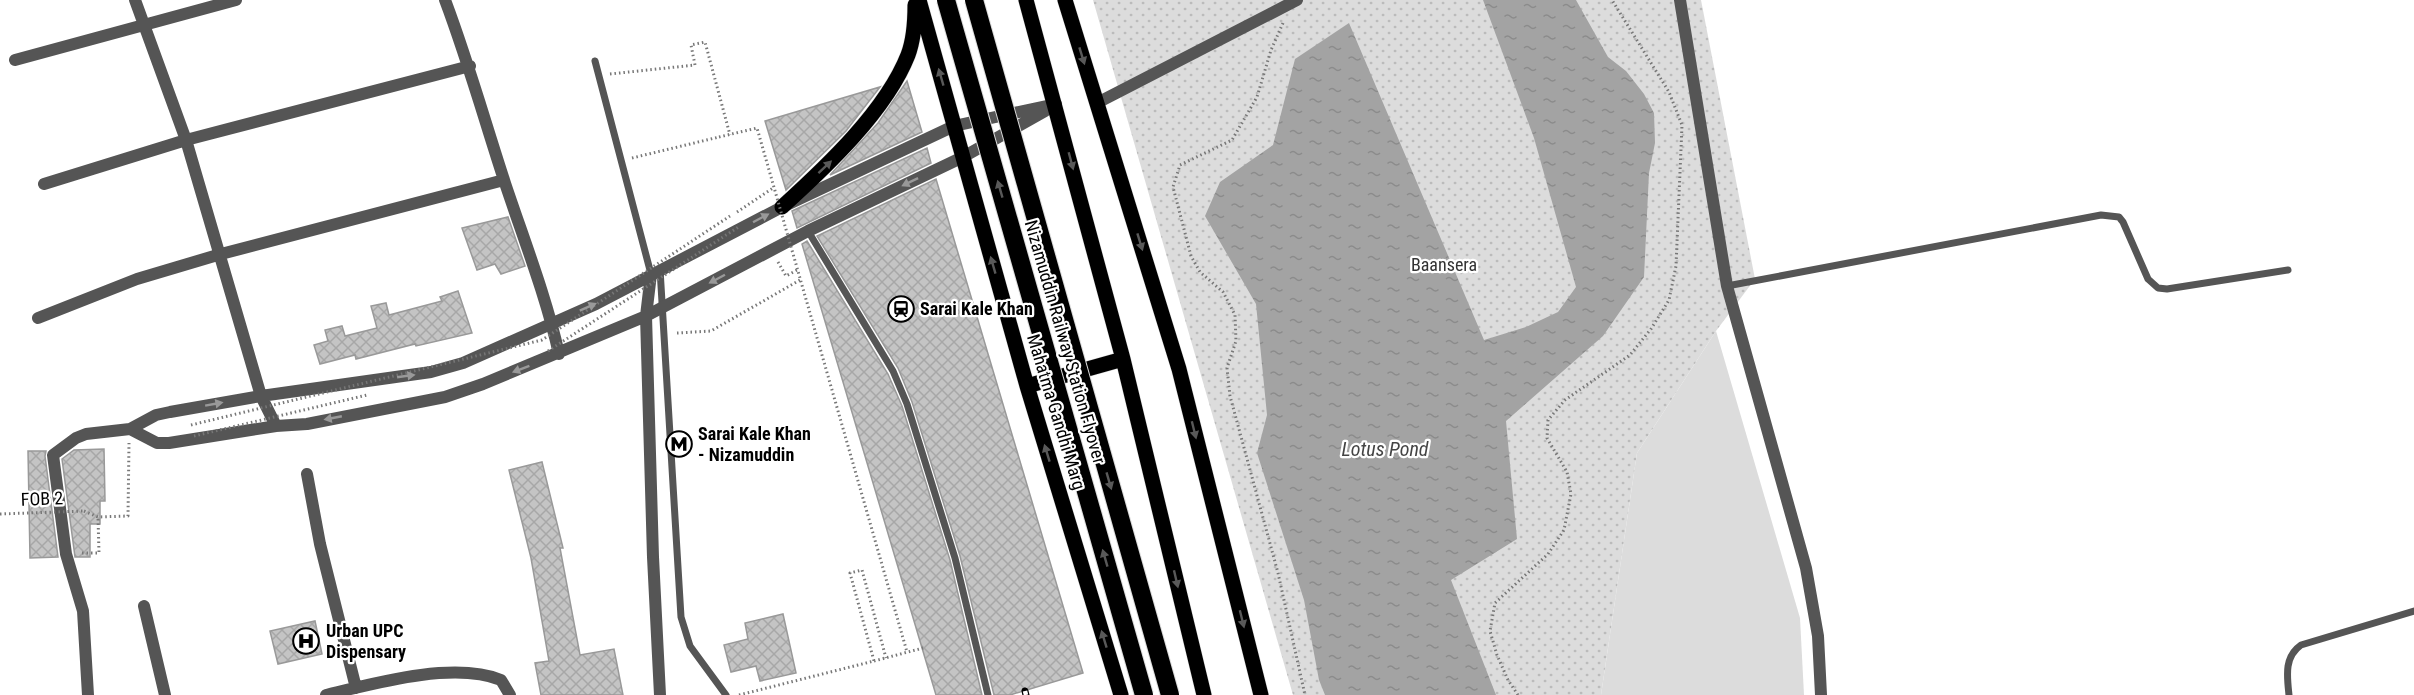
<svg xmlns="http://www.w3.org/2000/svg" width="2414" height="695" viewBox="0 0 2414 695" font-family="'Roboto Condensed',sans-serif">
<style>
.green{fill:#dcdcdc}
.park{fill:url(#park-dots)}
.water{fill:url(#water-ripples)}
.building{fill:url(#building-cross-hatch);stroke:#999;stroke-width:1.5}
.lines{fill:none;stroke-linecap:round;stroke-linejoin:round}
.primary-casing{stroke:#dbdbdb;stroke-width:16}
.path{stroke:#777;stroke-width:3;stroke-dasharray:1.5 3;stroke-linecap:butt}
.lane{stroke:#555;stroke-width:7}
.street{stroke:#555;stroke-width:12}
.primary{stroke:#000;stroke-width:15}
.rail-casing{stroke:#000;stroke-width:7}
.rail{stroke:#fff;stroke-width:4.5;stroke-dasharray:14;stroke-linecap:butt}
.highway-bridge-casing{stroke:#dbdbdb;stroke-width:20;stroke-linecap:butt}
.path-bridge{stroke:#777;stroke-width:3;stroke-dasharray:1.5 3;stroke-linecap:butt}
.highway-bridge{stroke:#000;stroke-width:18}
.oneway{fill:#595959}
.oneway2{fill:#999}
.labels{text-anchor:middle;stroke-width:4.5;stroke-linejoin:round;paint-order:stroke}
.park-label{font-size:18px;fill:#333;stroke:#fff}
.poi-label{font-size:18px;font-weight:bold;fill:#000;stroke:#fff;text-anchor:start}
.street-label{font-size:18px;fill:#000;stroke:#fff}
.water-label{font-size:20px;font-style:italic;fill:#444;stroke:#fff}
</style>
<defs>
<pattern id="park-dots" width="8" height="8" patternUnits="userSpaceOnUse" patternTransform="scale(1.5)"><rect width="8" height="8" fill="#dcdcdc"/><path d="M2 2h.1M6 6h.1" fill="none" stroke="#bbb" stroke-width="1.8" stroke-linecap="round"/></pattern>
<pattern id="water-ripples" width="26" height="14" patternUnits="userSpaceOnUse" patternTransform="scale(1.5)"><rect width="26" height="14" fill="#a3a3a3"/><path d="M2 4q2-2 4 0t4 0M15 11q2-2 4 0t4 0" fill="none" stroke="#8b8b8b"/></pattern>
<pattern id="building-cross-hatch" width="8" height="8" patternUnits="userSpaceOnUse" patternTransform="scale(1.5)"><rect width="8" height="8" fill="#c4c4c4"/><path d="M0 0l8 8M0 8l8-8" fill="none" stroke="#a7a7a7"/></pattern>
</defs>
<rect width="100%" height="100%" fill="#fff"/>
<path class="green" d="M1716,331L1800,618L1804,695H1601L1637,453Z"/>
<path class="park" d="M1093,0H1701L1755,279L1716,331L1637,453L1601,695H1293Z"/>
<path class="water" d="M1483,0H1576L1608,57L1626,71L1644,94L1654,113L1655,143L1649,173L1644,277L1603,336L1506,421L1517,539L1451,580L1496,695H1325L1319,680L1304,600L1257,453L1267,415L1256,304L1205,216L1220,182L1273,145L1295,59L1349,23L1484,340L1526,327L1558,312L1576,287L1534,138Z"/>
<path class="building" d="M907,81L922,132L830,175L878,123Z
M880,87L846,131L786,190L765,121Z
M927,148L931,163L797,228L792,211Z
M936,179L1083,673L1010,695H994L960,556L912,402L898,368L817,236Z
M508,217L525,266L501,274L495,264L477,270L462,228Z
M807,241L888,374L902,406L950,560L982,695H936L802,244Z
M458,291L472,333L416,346L415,344L356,359L355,355L320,364L314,345L328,341L325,330L342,326L345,336L377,328L371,306L386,303L389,315L442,301L440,297Z
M104,449L105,501H100V524H90V557H75L62,459L74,450Z
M28,451H46L45,456L58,557L30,558Z
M542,462L563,548H560L580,655L614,649L623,695H541L535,663L549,661L531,558L509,470Z
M783,614L796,673L760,681L756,666L731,672L724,645L748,639L745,623Z
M315,621L322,654L278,664L270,631Z"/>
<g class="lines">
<g class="primary-casing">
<path id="primary" d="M919,0L1027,386L1121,695
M1026,0L1123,359L1204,695
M1065,0L1179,369L1261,695
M782,207C826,167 886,111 908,55C914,39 915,22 915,5
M1027,386L1123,359"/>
</g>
<path class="path" d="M1283,23L1271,50L1257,97L1232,140L1180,165L1173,187L1191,256L1200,272L1223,292L1235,315L1236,341L1227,368L1230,396L1278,573L1305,695
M610,74L695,65L691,45L705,42L730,135
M632,158L719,137
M737,212L773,188
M778,262L786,276L797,270
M677,333L711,331L800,280
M84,511L98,517L128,516L129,443
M82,553H99L98,517
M874,661L923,648
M739,695L874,661L850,573L862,570L886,658
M1518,695L1508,680L1497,655L1490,631L1495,603L1548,554L1564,530L1571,494L1567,472L1547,438L1548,420L1565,400L1630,355L1651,329L1669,300L1676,266L1682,125L1669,92L1612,0"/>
<path class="lane" d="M595,61L651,274
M808,231L893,371L907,404L955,558L988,695
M660,269L681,617L690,646L726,695
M1727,286L2101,215L2119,217L2123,222L2148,279L2158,288L2167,289L2288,270
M2289,695C2287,676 2284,657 2301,645L2414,611"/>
<path class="street" d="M135,0L186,140L261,396L276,426
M445,0C468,61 485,122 505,183C524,240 546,296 559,354
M1680,0L1727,286L1806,568L1818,636L1821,695
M15,60L236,0
M1097,103L1297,0
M44,184L186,140L470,66
M651,274L646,316L653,557L660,695
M38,318L137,279L221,254L504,180
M130,429L157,443H169L276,426L307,424L445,397L483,384L646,316L808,231L963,157L1045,111
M307,474L320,544L356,688
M144,606L165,695
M88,695L83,611L66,554L53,455L76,438L86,434L130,429L156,415L170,412L261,396L431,372L463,363L596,304L782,207L954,126L1056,104
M326,695C375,683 454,661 501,680L510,695"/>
<use href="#primary" class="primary"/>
<g class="rail-casing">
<path id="rail" d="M1025,691L1026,695"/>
</g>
<use href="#rail" class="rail"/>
<g class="highway-bridge-casing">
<path id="highway-bridge" d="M946,0L1144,695
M974,0L1170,695"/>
</g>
<path class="path-bridge" d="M719,137L757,128L907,652
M548,351L740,226
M191,425L542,340L730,216
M194,436L367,395
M0,514L84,511"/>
<use href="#highway-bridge" class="highway-bridge"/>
</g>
<defs><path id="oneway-solid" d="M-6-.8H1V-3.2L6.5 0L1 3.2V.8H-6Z" transform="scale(1.5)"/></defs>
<g class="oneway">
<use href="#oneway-solid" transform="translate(1082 56) rotate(73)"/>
<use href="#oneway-solid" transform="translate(941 77) rotate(-106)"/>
<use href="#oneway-solid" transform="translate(1071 161) rotate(75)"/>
<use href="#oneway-solid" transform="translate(825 167) rotate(-43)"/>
<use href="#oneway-solid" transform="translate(1000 189) rotate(-106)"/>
<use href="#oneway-solid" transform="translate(1140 242) rotate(73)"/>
<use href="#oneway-solid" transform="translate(993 265) rotate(-106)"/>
<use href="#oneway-solid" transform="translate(1194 430) rotate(76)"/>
<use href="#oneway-solid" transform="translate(1047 453) rotate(-107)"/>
<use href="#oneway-solid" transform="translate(1109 481) rotate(74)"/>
<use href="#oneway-solid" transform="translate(1105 558) rotate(-106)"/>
<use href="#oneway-solid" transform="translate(1176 579) rotate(77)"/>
<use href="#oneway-solid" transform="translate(1242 619) rotate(76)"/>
<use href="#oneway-solid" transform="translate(1104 639) rotate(-107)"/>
</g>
<g class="oneway2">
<use href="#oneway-solid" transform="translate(910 182) rotate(154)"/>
<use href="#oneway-solid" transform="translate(761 218) rotate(-28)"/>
<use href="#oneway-solid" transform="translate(717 279) rotate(152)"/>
<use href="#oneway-solid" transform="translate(588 307) rotate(-24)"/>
<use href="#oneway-solid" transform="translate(521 369) rotate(159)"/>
<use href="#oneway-solid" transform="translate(406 376) rotate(-8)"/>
<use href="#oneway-solid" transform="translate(214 404) rotate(-10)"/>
<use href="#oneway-solid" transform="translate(333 418) rotate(169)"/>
</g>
<defs>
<g id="station-ring" transform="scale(1.35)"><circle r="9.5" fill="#fff" stroke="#000" stroke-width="1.5"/><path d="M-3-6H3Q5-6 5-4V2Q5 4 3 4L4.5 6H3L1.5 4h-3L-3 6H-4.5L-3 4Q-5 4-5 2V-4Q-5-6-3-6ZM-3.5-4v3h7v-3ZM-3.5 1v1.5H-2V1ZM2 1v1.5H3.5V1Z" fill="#000"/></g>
<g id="metro-ring" transform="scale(1.35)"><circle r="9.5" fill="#fff" stroke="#000" stroke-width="1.5"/><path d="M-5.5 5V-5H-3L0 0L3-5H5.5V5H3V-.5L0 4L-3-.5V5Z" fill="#000"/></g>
<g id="hospital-ring" transform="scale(1.35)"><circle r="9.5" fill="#fff" stroke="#000" stroke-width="1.5"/><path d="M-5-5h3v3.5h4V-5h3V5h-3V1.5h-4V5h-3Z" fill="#000"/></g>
</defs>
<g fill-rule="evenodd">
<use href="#station-ring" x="901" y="309"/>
<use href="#metro-ring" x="679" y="444"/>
<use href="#hospital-ring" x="306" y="641"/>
</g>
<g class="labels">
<g class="park-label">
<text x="1444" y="271">Baansera</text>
</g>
<g class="poi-label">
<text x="920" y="315">Sarai Kale Khan</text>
<text x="698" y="440">Sarai Kale Khan<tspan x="698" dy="21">- Nizamuddin</tspan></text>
<text x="326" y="637">Urban UPC<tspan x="326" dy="21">Dispensary</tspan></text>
</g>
<g class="street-label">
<text transform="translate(1065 342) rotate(74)" y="6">Nizamuddin Railway Station Flyover</text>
<text transform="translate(1056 412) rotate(73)" y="6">Mahatma Gandhi Marg</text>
<text transform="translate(42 499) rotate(-2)" y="6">FOB 2</text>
</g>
<g class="water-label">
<text x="1385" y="456">Lotus Pond</text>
</g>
</g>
</svg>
